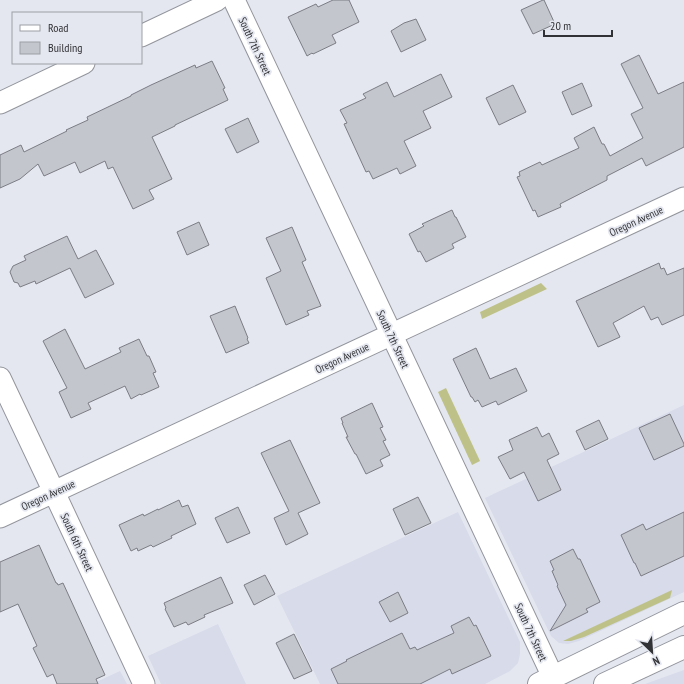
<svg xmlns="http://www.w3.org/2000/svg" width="684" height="684" viewBox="0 0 684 684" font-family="'PT Sans Narrow',sans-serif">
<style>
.built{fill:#d7dbea}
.green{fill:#bec289}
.building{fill:#c4c6ce;stroke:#7b7c84}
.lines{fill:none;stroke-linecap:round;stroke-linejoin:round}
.street-casing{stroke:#93959d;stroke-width:23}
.primary-casing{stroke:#93959d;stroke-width:24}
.street{stroke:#fff;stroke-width:21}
.primary{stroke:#fff;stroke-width:22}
.labels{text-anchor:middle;stroke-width:3.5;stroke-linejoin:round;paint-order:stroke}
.street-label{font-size:11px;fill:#313235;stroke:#e5e7f0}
</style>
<rect width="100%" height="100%" fill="#e5e7f0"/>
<path class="built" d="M684,405V592L579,641L568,644L559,643L551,636L485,498Z
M458,512L520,642V654L518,663L510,671L485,684H320L277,596Z
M218,624L246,684H161L148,656Z
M684,670V684H645Z
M120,671L127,684H92Z"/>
<path class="green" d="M541,283L547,289L482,319L480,312Z
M446,388L480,461L472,465L438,392Z
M672,590L670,598L584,637L571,641H563Z"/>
<path class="building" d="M333,0H349L359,22L332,35L336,43L313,54L312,53L307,56L288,17L316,4L318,7Z
M543,0H544L555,24L533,34L521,10Z
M416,19L426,40L401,52L391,31L404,23Z
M639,55L658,94L684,82V147L646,166L642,158L607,176V180L560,204L561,207L538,217L535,210L533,211L517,177L520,176L519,172L540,162L542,165L579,148L574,138L594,127L602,144H604L610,156L643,138L631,114L643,108L621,64Z
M212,61L225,88L223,89L228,100L175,125V126L152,137L172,179L149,190L154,199L133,209L113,167L108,169L105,161L80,173L75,162L44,176L38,164L20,179L0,188V155L21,145L24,152L67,131L66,130L88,120L87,117L131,96V95L151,85L195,65L196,68Z
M441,74L452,97L423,111L431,128L404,141L416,166L400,174L397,168L373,179L369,171L366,172L344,124L347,123L340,110L366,98L363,94L387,82L394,97Z
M582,83L592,106L572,115L562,92Z
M513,85L526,112L499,125L486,98Z
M248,118L259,142L237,153L225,129Z
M452,210L455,217H456L466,237L452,244L454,248L426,262L420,251L418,252L409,234L424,226L422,224Z
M199,222L209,245L187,255L177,232Z
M292,227L306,260L302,262L321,306L307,311L309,315L286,325L266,278L281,271L266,238Z
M67,236L78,259L96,250L114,284L85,298L70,268L36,284L35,281L20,287L18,283L14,282L10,272L13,266L26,260L24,256Z
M659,263L661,269L664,268L667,275L684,268V315L662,325L658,317L651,320L644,306L613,323L620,337L598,347L576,301Z
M235,306L248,338L247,339L249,343L226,353L210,316Z
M65,329L85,369L121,352L119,348L139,339L147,356H149L156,372L153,373L159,387L141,395L140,394L131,399L125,386L88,403L91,409L71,418L59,392L67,388L43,341Z
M476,348L490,379L516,368L527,391L498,405L496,401L482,407L478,400L475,402L472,397H471L453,359Z
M372,403L383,427L380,428L386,440L383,441L390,455L380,460L383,466L366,474L356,454H355L346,437H348L342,423H343L341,418Z
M670,414L684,444V446L654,460L639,428Z
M599,420L608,439L585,450L576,431Z
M537,427L542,437L549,433L559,454L547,460L561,490L538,501L524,472L510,479L498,457L513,450L509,440Z
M290,440L320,503L298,513L308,534L286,545L274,518L289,511L261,453Z
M418,497L431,523L405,535L393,509Z
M179,500L182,507L188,505L196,524L171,536L172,538L153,547L151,545L138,551L137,548L131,551L119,525L143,514L144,516L158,509V510Z
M238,507L250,533L227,543L215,518Z
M684,512V556L641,576L635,563H634L621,535L643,524L646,530Z
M39,545L56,583H57L58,585L63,583L105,675L96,679L98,684H57L53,674L47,677L33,648L37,646L18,604L0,612V562Z
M573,549L578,559H580L600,602L586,609L588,612L550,631L566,605L557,586L558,585L552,571L554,570L550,561Z
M265,575L275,594L254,605L244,585Z
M221,577L233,603L204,615L205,617L188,625L186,622L174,627L165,609L166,608L164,603Z
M398,592L408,613L390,622L379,602Z
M469,617L474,626L476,625L491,656L452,674L450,669L420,684H338L331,669L347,661L346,660L402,633L410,649L415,647L417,650L454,633L451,626Z
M294,634L312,671L294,679L276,643Z"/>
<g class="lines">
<g class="street-casing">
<path id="street" d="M234,0L553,677
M141,36L217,0
M0,103L84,63
M0,378L54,492L144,684
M0,517L684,198"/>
</g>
<g class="primary-casing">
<path id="primary" d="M539,684L684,613
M605,684L684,647"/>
</g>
<use href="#street" class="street"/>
<use href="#primary" class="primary"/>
</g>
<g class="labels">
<g class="street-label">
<text transform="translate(255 46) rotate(65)" y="4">South 7th Street</text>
<text transform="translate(636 221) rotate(-25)" y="4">Oregon Avenue</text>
<text transform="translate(393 339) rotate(65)" y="4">South 7th Street</text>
<text transform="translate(342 358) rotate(-25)" y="4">Oregon Avenue</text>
<text transform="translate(48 495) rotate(-25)" y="4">Oregon Avenue</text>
<text transform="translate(77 542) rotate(65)" y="4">South 6th Street</text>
<text transform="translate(531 632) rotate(65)" y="4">South 7th Street</text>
</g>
</g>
<rect x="12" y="12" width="130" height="52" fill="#e5e7f0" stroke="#9d9fa5"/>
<rect x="20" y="25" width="20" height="6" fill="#ffffff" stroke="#9d9fa5"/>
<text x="48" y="32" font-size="12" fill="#313235">Road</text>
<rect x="20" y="42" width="20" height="12" fill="#c4c6ce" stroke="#9d9fa5"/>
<text x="48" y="52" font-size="12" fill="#313235">Building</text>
<g transform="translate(652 652) rotate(155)" stroke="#e5e7f0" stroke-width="3" paint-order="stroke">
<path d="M0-3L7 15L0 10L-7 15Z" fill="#313235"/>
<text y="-6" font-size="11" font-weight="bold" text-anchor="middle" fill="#313235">N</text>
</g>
<path d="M544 30v6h68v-6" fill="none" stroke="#313235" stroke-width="2"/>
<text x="550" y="30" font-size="12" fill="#313235" stroke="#e5e7f0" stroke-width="3" paint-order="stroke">20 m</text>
</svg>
